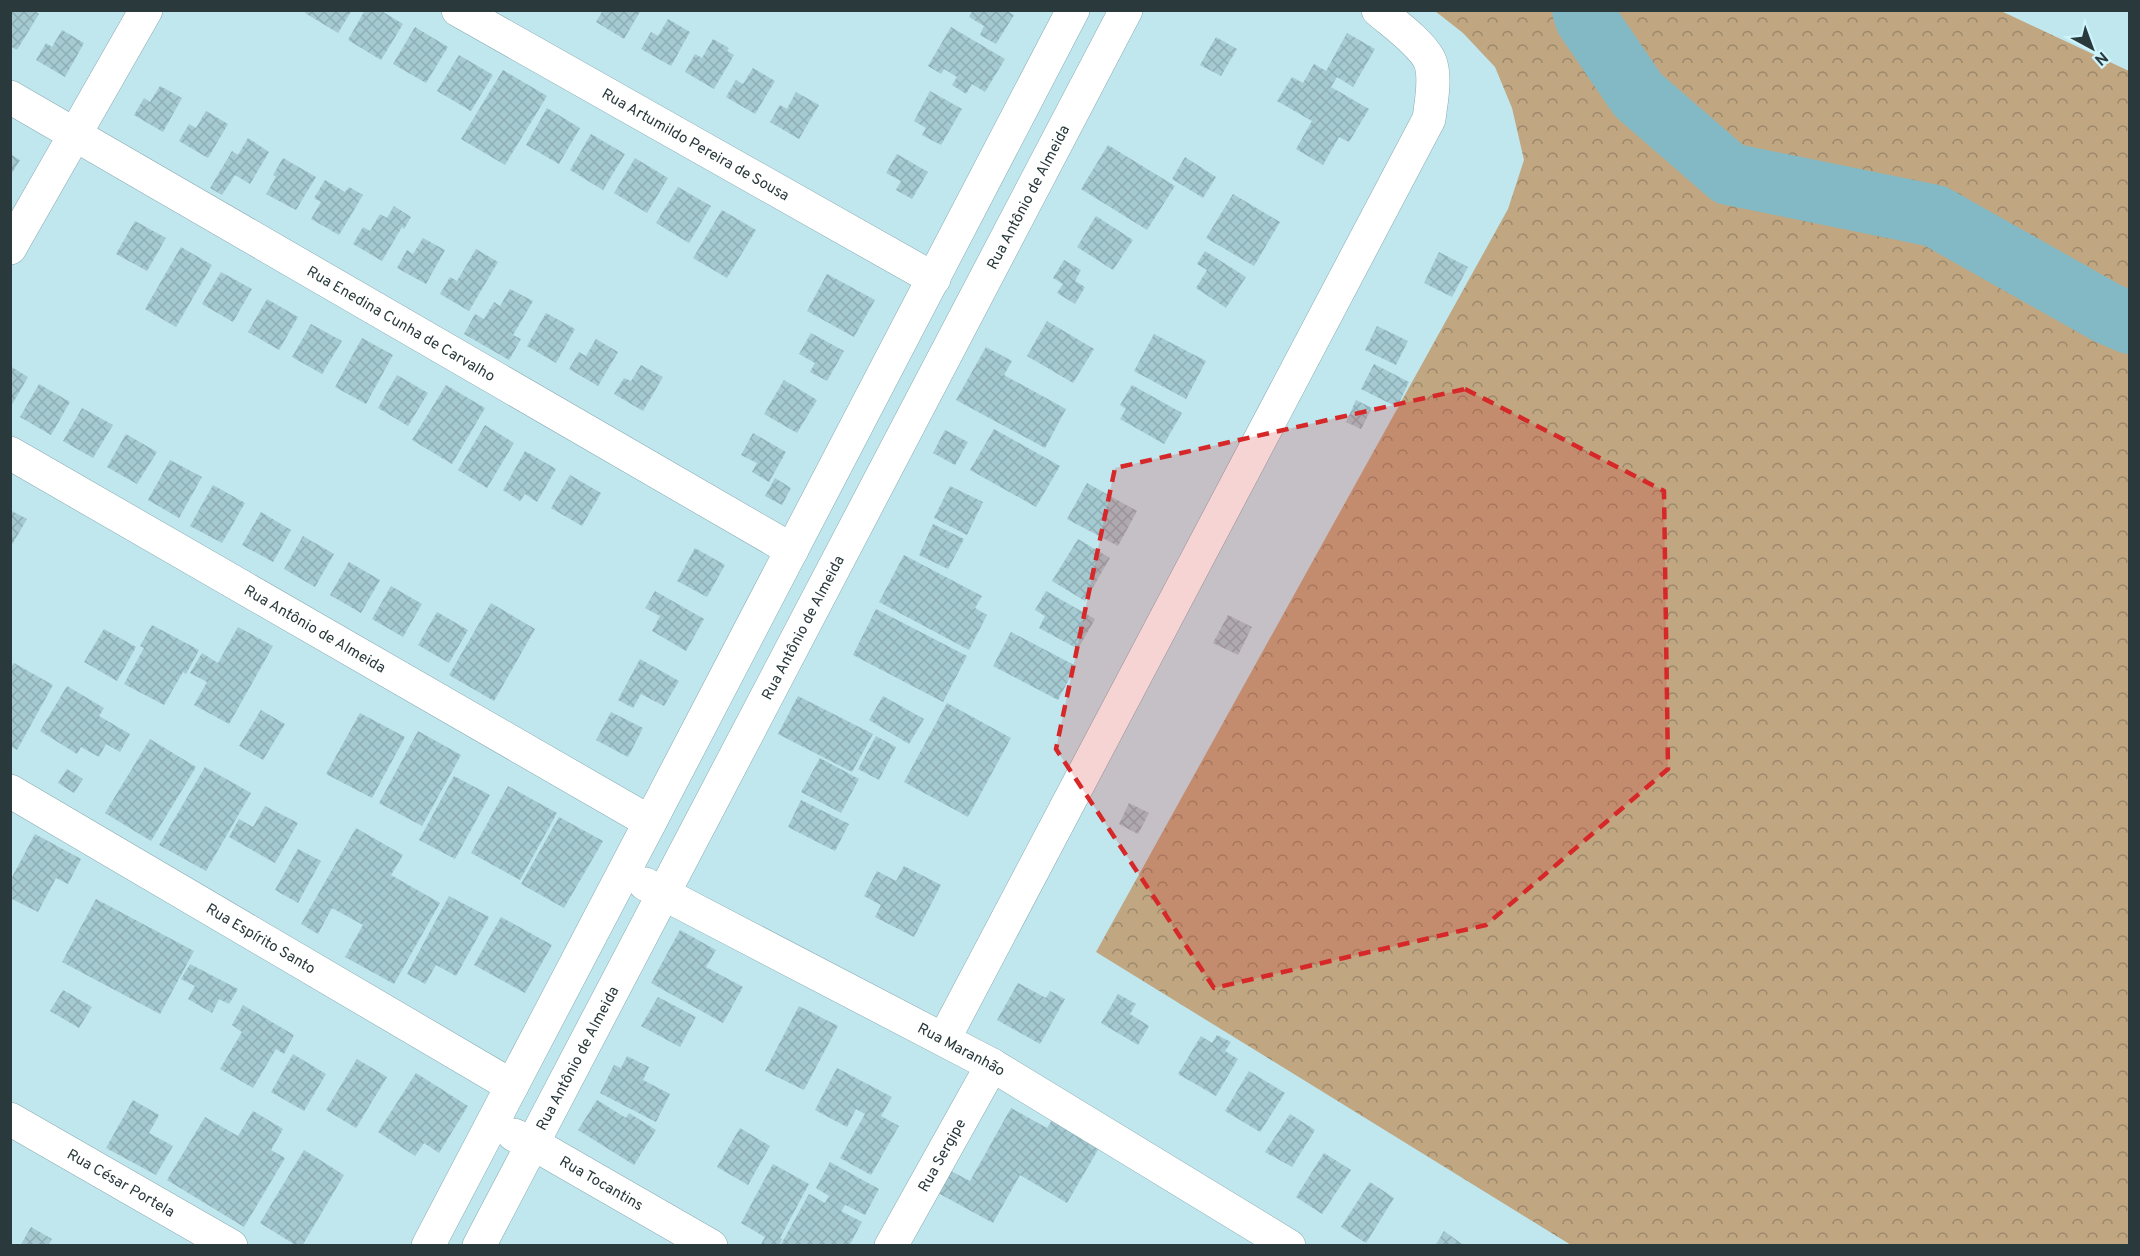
<svg xmlns="http://www.w3.org/2000/svg" width="2140" height="1256" viewBox="0 0 2140 1256" font-family="Overpass,sans-serif">
<style>
.forest{fill:url(#forest-crowns)}
.water{fill:url(#water-ripples)}
.lines{fill:none;stroke-linecap:round;stroke-linejoin:round}
.river{stroke:#82b9c4;stroke-width:62}
.building{fill:url(#building-cross-hatch)}
.minor-casing{stroke:#87abb2;stroke-width:34}
.minor{stroke:#fff;stroke-width:33}
.marked{fill:#d62828;fill-opacity:0.2;stroke:#d62828;stroke-width:4.5;stroke-dasharray:12 8;stroke-linejoin:round}
.labels{text-anchor:middle;stroke-width:5;stroke-linejoin:round;paint-order:stroke}
.street-label{font-size:15px;fill:#2a393c;stroke:#cef4fc}
</style>
<defs>
<pattern id="forest-crowns" width="20" height="18" patternUnits="userSpaceOnUse" patternTransform="scale(1.5)"><rect width="20" height="18" fill="#c0a681"/><path d="M2 6a3 3 0 1 1 6 0M12 15a3 3 0 1 1 6 0" fill="none" stroke="#9c886b"/></pattern>
<pattern id="water-ripples" width="26" height="14" patternUnits="userSpaceOnUse" patternTransform="scale(1.5)"><rect width="26" height="14" fill="#82b9c4"/><path d="M2 4q2-2 4 0t4 0M15 11q2-2 4 0t4 0" fill="none" stroke="#6b97a0"/></pattern>
<pattern id="building-cross-hatch" width="8" height="8" patternUnits="userSpaceOnUse" patternTransform="scale(1.5)"><rect width="8" height="8" fill="#a5cad2"/><path d="M0 0l8 8M0 8l8-8" fill="none" stroke="#8eaeb5"/></pattern>
</defs>
<rect width="100%" height="100%" fill="#c1e7ee"/>
<path class="forest" d="M1435,11H2001L2129,71V1245H1571L1096,952L1508,209L1524,160L1512,108L1495,67L1463,33Z"/>
<path class="water" d="M2129,306V327L2107,313Z"/>
<g class="lines">
<path class="river" d="M1583,10L1586,19L1638,95L1729,174L1935,216L2107,313L2130,323"/>
</g>
<path class="building" d="M10,10H33L39,14L17,50L10,46Z
M307,10H352L338,33L305,13Z
M365,10H380L403,24L381,60L348,40Z
M603,10H641L624,39L596,22Z
M973,10H1005L1014,15L996,44L980,35L984,26L969,17Z
M668,19L690,32L671,66L641,49L651,32L658,36Z
M415,27L448,47L426,83L393,64Z
M951,27L1005,59L985,92L972,84L966,94L952,85L957,77L944,69L941,74L928,66Z
M62,30L84,43L65,77L36,60L46,43L52,47Z
M1347,33L1375,49L1353,87L1337,77L1331,87L1369,109L1349,142L1339,137L1323,165L1296,149L1312,121L1277,101L1292,77L1303,83L1314,64L1326,71Z
M1216,37L1237,49L1221,76L1200,65Z
M713,39L729,48L727,51L734,55L714,89L685,72L695,54L702,58Z
M459,55L493,75L471,111L437,91Z
M753,68L775,81L755,114L726,97L736,80L743,84Z
M503,70L547,96L505,165L461,139Z
M160,86L182,98L163,132L134,115L144,98L150,102Z
M930,91L962,109L941,145L922,135L926,128L914,121Z
M796,92L819,105L799,139L770,122L780,105L787,109Z
M547,108L580,128L559,164L526,145Z
M206,111L228,124L208,158L179,141L189,124L196,128Z
M591,134L625,154L603,190L570,170Z
M248,138L269,152L250,184L235,175L222,195L210,188L232,151L238,155Z
M1108,145L1175,186L1147,230L1081,189Z
M10,154L20,160L10,176Z
M897,154L928,172L912,199L896,190L901,181L886,173Z
M1185,157L1216,177L1203,198L1172,179Z
M283,158L316,177L296,210L266,194L276,177L273,175Z
M635,158L668,178L647,213L614,193Z
M325,180L345,192L349,187L363,195L339,235L311,219L321,202L314,198Z
M678,187L711,206L689,243L656,223Z
M1233,194L1280,222L1254,266L1206,238Z
M394,206L411,217L404,229L402,227L382,261L353,244L363,227L370,231L380,214L387,218Z
M722,210L756,230L727,278L693,258Z
M1096,216L1133,240L1113,270L1077,247Z
M135,221L166,238L147,271L116,254Z
M423,238L445,250L426,284L397,268L407,250L413,254Z
M181,247L212,265L176,327L145,309Z
M476,249L498,262L469,311L440,294L450,277L457,281Z
M1205,251L1246,277L1226,308L1196,288L1207,270L1197,264Z
M1439,252L1468,267L1452,297L1424,283Z
M1064,260L1081,270L1075,281L1085,287L1075,304L1057,293L1063,284L1053,278Z
M221,272L252,289L233,322L202,304Z
M827,274L875,300L854,337L807,311Z
M510,289L533,301L513,335L521,339L509,360L464,334L475,314L484,319L494,302L500,306Z
M267,299L298,317L279,350L248,332Z
M546,313L575,329L556,363L527,346Z
M1047,321L1094,349L1073,383L1027,356Z
M311,324L342,341L322,374L292,357Z
M1377,326L1408,341L1396,365L1365,350Z
M811,333L844,351L827,381L810,372L815,363L799,354Z
M1154,334L1206,361L1186,399L1134,371Z
M362,338L393,355L366,404L335,387Z
M596,339L618,352L598,386L569,369L579,352L586,356Z
M986,347L1012,361L1004,375L1066,409L1045,448L956,400Z
M1374,364L1409,382L1397,407L1361,389Z
M641,365L663,377L643,411L614,394L624,378L631,381Z
M10,366L28,377L10,408Z
M397,375L428,393L408,426L378,408Z
M784,380L817,400L797,433L764,414Z
M39,384L70,402L51,435L20,417Z
M446,385L485,408L452,464L412,440Z
M1132,385L1182,413L1164,444L1120,419L1126,409L1120,405Z
M1356,400L1372,408L1361,429L1346,422Z
M82,408L113,425L93,458L63,441Z
M485,425L514,443L487,488L458,470Z
M994,429L1060,466L1036,507L970,470Z
M945,430L968,442L955,465L933,453Z
M753,433L786,452L769,482L752,472L757,463L741,455Z
M126,434L157,452L137,484L107,467Z
M525,451L556,469L537,502L525,494L520,501L503,490Z
M170,460L202,477L179,518L148,500Z
M570,475L601,493L582,526L551,508Z
M775,478L791,488L782,505L765,496Z
M1087,483L1137,511L1118,546L1067,519Z
M213,485L245,503L222,543L190,526Z
M950,486L983,502L967,535L934,518Z
M10,510L27,519L10,548Z
M261,512L291,530L273,562L242,545Z
M933,524L964,539L948,569L919,555Z
M303,536L334,554L315,587L284,569Z
M1078,539L1110,558L1085,601L1052,581Z
M695,548L725,565L707,597L677,581Z
M904,555L982,596L975,608L987,615L969,650L879,602Z
M349,562L380,580L361,613L330,595Z
M391,586L422,604L403,637L372,619Z
M655,591L704,619L686,651L652,631L660,616L645,608Z
M1046,591L1095,619L1078,649L1039,628L1045,616L1035,610Z
M491,603L535,629L494,701L449,675Z
M876,609L967,656L943,702L853,655Z
M437,612L468,630L449,663L418,645Z
M1228,615L1252,627L1238,655L1213,643Z
M152,625L199,650L186,674L183,672L164,705L124,684L144,648L140,646Z
M238,627L273,646L229,724L194,705L207,682L190,673L202,653L218,663Z
M104,629L136,647L117,681L84,662Z
M1011,632L1076,666L1058,700L993,666Z
M640,659L679,681L664,706L641,694L633,708L618,700Z
M14,663L53,685L17,750L10,746V669Z
M67,686L104,708L99,716L130,734L120,752L106,744L99,757L81,747L77,754L40,731Z
M798,696L873,734L852,772L778,734Z
M883,696L924,719L909,744L869,720Z
M947,703L1011,738L968,817L904,782Z
M261,710L285,724L263,760L239,746Z
M611,712L643,728L628,757L596,740Z
M360,713L405,737L372,798L326,774Z
M418,731L461,755L422,826L379,803Z
M876,736L896,747L879,780L858,769Z
M150,739L196,767L151,841L105,813Z
M820,758L859,779L841,813L801,792Z
M205,767L251,793L206,871L159,845Z
M67,769L83,779L74,793L58,783Z
M454,776L490,795L455,859L419,840Z
M508,786L557,813L520,880L471,853Z
M801,800L849,824L835,851L788,827Z
M1129,803L1149,813L1138,834L1119,824Z
M265,806L298,823L275,863L229,837L239,819L253,827Z
M559,817L603,841L564,908L521,884Z
M356,828L403,855L391,875L440,903L394,984L345,957L363,925L332,908L318,934L301,924Z
M35,834L81,859L68,884L56,878L38,912L10,898V881Z
M298,849L321,861L298,903L275,890Z
M904,866L941,885L914,937L875,917L881,905L864,896L877,871L896,881Z
M449,896L489,917L456,976L436,965L425,984L407,974Z
M96,899L194,951L160,1014L62,962Z
M501,917L552,945L525,993L474,965Z
M680,930L716,950L706,967L743,987L723,1023L651,983Z
M190,964L238,989L229,1004L219,999L212,1013L188,999L195,986L181,979Z
M1018,983L1046,998L1050,991L1065,999L1040,1044L997,1020Z
M63,990L92,1007L79,1028L50,1011Z
M1118,994L1136,1004L1130,1014L1149,1026L1138,1045L1101,1023Z
M658,997L696,1017L680,1047L641,1026Z
M243,1005L294,1035L284,1054L276,1049L253,1088L220,1069L242,1032L232,1025Z
M799,1006L838,1026L804,1090L765,1071Z
M1217,1035L1231,1042L1225,1051L1238,1059L1216,1096L1178,1074L1201,1036L1212,1043Z
M293,1054L326,1074L304,1111L271,1092Z
M627,1056L649,1067L643,1080L670,1094L656,1122L600,1093L614,1065L621,1068Z
M357,1059L387,1077L356,1128L326,1110Z
M837,1068L892,1097L881,1116L899,1126L871,1175L840,1158L865,1114L856,1109L847,1127L815,1110Z
M1249,1071L1285,1093L1260,1132L1225,1111Z
M416,1073L468,1106L439,1153L424,1143L415,1156L378,1132Z
M133,1100L159,1115L149,1133L173,1146L156,1175L106,1148Z
M597,1100L626,1118L629,1113L656,1130L634,1165L578,1130Z
M1011,1108L1047,1128L1052,1120L1099,1148L1067,1203L1020,1175L993,1223L938,1193L951,1171L970,1181Z
M253,1111L283,1129L271,1150L285,1158L244,1227L167,1180L205,1117L238,1136Z
M1290,1114L1315,1130L1292,1167L1265,1152Z
M740,1128L770,1146L748,1185L717,1167Z
M304,1150L344,1175L302,1246H297L260,1223Z
M1324,1153L1351,1170L1322,1214L1296,1197Z
M830,1162L879,1189L865,1215L834,1199L845,1205L841,1211L862,1222L849,1246H780L809,1194L825,1203L829,1196L816,1188Z
M773,1164L809,1184L780,1238L782,1239L779,1246H760L765,1237L741,1223Z
M1370,1182L1394,1198L1366,1243L1341,1227Z
M31,1227L52,1239L48,1246H20Z
M1444,1231L1465,1246H1435Z"/>
<g class="lines">
<g class="minor-casing">
<g id="minor">
<path id="s1" d="M458,10L934,279"/>
<path id="s2" d="M10,97L792,550"/>
<path d="M10,248L146,10"/>
<path id="s3" d="M10,453L650,822"/>
<path id="s4" d="M10,791L512,1086"/>
<path id="s5" d="M645,884L992,1065L1289,1246"/>
<path d="M944,1039L1429,119C1431,102 1437,75 1429,59C1419,41 1393,23 1378,10"/>
<path id="s6" d="M10,1119L231,1246"/>
<path id="s7" d="M514,1135L532,1143L711,1246"/>
<path d="M428,1246L650,822L1073,10"/>
<path id="s8" d="M479,1246L1126,10"/>
<path id="s9" d="M891,1246L992,1065"/>
</g>
</g>
<use href="#minor" class="minor"/>
</g>
<path class="marked" d="M1465,389L1664,491L1668,769L1486,925L1214,988L1056,749L1115,468Z"/>
<g class="labels">
<g class="street-label">
<text dy="5" stroke="none"><textPath href="#s1" startOffset="273">Rua Artumildo Pereira de Sousa</textPath></text>
<text dy="5" stroke="none"><textPath href="#s8" startOffset="1184">Rua Antônio de Almeida</textPath></text>
<text dy="5" stroke="none"><textPath href="#s2" startOffset="452">Rua Enedina Cunha de Carvalho</textPath></text>
<text dy="5" stroke="none"><textPath href="#s8" startOffset="698">Rua Antônio de Almeida</textPath></text>
<text dy="5" stroke="none"><textPath href="#s3" startOffset="352">Rua Antônio de Almeida</textPath></text>
<text dy="5" stroke="none"><textPath href="#s4" startOffset="291">Rua Espírito Santo</textPath></text>
<text dy="5" stroke="none"><textPath href="#s5" startOffset="357">Rua Maranhão</textPath></text>
<text dy="5" stroke="none"><textPath href="#s8" startOffset="212">Rua Antônio de Almeida</textPath></text>
<text dy="5" stroke="none"><textPath href="#s9" startOffset="104">Rua Sergipe</textPath></text>
<text dy="5" stroke="none"><textPath href="#s6" startOffset="128">Rua César Portela</textPath></text>
<text dy="5" stroke="none"><textPath href="#s7" startOffset="100">Rua Tocantins</textPath></text>
</g>
</g>
<rect width="2140" height="1256" fill="none" stroke="#2a393c" stroke-width="24"/>
<g transform="translate(2092 48) rotate(139)" stroke="#cef4fc" stroke-width="4.5" paint-order="stroke">
<path d="M0-4.5L10 22L0 15L-10 22Z" fill="#2a393c"/>
<text y="-9" font-size="16" font-weight="bold" text-anchor="middle" fill="#2a393c">N</text>
</g>
</svg>
